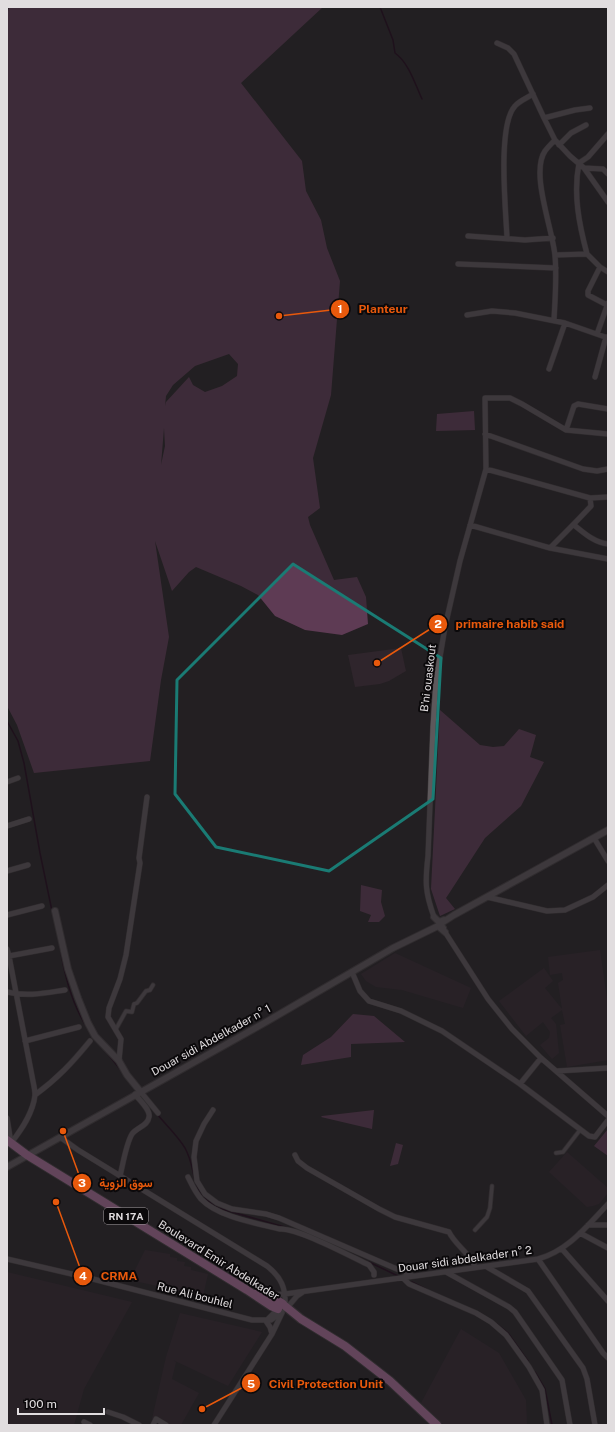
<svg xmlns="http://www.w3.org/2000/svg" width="615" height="1432" viewBox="0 0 615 1432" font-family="'Public Sans',Vazirmatn,sans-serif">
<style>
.built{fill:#2f252c}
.green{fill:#5e3b54;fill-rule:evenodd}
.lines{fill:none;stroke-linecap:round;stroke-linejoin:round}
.stream{stroke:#1a0014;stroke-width:1.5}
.pedestrian-casing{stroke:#403c3e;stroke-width:5}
.minor-casing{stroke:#403c3e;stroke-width:6}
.tertiary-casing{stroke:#403c3e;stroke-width:8}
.primary-casing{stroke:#403c3e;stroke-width:10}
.pedestrian{stroke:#5d585b;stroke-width:3.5}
.minor{stroke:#5d585b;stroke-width:5}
.tertiary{stroke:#5d585b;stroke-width:6}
.primary{stroke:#af729e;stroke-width:8}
.marked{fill:none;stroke:#1a7b74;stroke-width:3;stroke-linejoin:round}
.labels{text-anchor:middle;stroke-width:4;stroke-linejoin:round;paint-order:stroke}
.shield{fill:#0b090b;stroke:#a19d9f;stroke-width:1}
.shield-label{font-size:10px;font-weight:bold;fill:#e1dddf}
.street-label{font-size:11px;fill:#e1dddf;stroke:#0b090b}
.leader{fill:none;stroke:#e8590c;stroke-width:1.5}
.callout-dot{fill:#e8590c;stroke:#0b090b;stroke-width:1.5}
.mark-label{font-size:12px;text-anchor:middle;font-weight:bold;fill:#fff}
.callout-label{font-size:12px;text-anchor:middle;font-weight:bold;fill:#e8590c;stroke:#0b090b;stroke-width:4;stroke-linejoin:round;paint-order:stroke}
</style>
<rect width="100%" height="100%" fill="#231f22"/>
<path class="built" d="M401,648L406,671L389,681L380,684L355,687L348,655Z
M600,950L608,1006V1060L567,1067L560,1025L565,1024L562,1010L551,1018L556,1024L559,1053L552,1059L540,1045L549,1038L550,1032L543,1022L526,1036L499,1001L544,968L553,981L545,988L562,1009L558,983L563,980L562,973L550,975L548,957Z
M395,953L471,988L463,1008L402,990L376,987L366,981L361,974Z
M567,1152L608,1188V1193L599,1204L593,1206L587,1207L549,1172Z
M145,1250L170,1254V1257L177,1258V1261L185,1262L184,1266L191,1267V1270L208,1274L203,1296L130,1280Z
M7,1272L132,1302L84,1389L74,1425H7Z
M180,1313L262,1332L228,1386L173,1360L176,1362L172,1379L199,1393L181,1425H164L152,1419L166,1357Z
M461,1329L499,1353L526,1400L527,1425H444L421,1403Z"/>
<path class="green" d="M9,7H323L241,83L302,161L306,191L321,220L327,248L340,281L331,395L313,458L320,508L308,517L310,525L334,580L357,577L366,597L368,624L342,635L305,630L275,616L258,595L241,586L196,567L189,572L172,591L155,541L169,637L161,680L150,761L34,773L17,725L7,706V16ZM229,354L238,364L237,376L222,386L205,392L193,385L189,377L166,402L165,406L166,396L173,385L195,366ZM164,428L165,446L161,465Z
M474,411L475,430L436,431L437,414Z
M440,710L480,745L493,747L504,746L519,729L536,735L530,757L544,762L521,806L485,838L450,892L446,898L455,909L440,916L431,889Z
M361,885L382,890L381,902L385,916L379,922H368L371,915L360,911Z
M353,1014L374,1016L405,1042L351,1044V1057L301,1065L303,1055L331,1037Z
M374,1110L372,1129L321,1117L322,1116Z
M608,1129V1156L594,1146Z
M396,1143L403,1145L398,1164L390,1166Z"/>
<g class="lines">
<path class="stream" d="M380,7L393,40L395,53C409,63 415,84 422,99
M7,721L18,741L24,763L40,853L52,911
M60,946C64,974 72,1005 88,1029
M104,1049L123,1073
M157,1114C166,1125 178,1136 185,1148C199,1174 187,1189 218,1208L288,1228
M369,1262L398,1276
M412,1282L426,1289
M497,1324L508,1333L528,1361
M535,1372L545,1389L552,1425"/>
<g class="pedestrian-casing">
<path id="pedestrian" d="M116,1029L126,1011L132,1012L134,1004L137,1003L146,991L150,990L153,985
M556,1153L563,1152L580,1130
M475,1230L487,1217L490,1208L492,1186"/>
</g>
<g class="minor-casing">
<path id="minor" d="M497,43L508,48L514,54L544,118L555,140L570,156L584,168L603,169L608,174
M544,118L575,110L590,108
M559,145L571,133L586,125
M579,163C573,194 579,224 587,254
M579,163L588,157L608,134
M584,168L608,202
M468,236L525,240L553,238
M507,238C506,212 497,125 515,106C519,101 527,98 533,94
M555,255L587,254L600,267L608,272
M458,264L556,268
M600,267L588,291V295L607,305
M467,315L492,311L515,313L565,323L608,338
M554,320C555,299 557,277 555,256C553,230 530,173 545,151C548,147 552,143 555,140
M597,334L608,303
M549,369L565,323
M595,377L606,337
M566,430L574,406L578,404L608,409
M485,434L583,469L597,471L608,469
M486,469L590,498L608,497
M470,525L550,548C564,534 578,520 591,506L590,498
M574,525C584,533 595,543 608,544
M550,548L608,559
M7,782L18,778
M7,826L29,819
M594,838L608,861
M7,871L28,865
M487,897L547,911L565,910L593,897L608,885
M7,915L42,906
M434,917C425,892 425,882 428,856L433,727L436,681L445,627L460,561L486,469L485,398H510L522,404L566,430L608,434
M445,932L488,999L512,1029L541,1058L608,1116
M7,949L9,956L32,1076C33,1082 35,1089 35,1095C33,1113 22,1129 11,1143
M9,956L52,948
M352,972L360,991L369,1001L401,1011L442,1031L520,1084L589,1136L595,1137L608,1120
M7,992C27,997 45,993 65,990
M25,1041L79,1027
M119,1061L121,1039L108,1017L109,1008L120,979L126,955L140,863L139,858L147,797
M557,1071L608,1068
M520,1084L541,1058
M140,1091L158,1113
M35,1095C58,1078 72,1063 90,1041
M213,1110L204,1124L196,1141L194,1157L197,1181L205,1194L217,1203L232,1209L266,1214L279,1218L413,1276
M7,1118L11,1143
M60,1137L78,1150L267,1266C281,1277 286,1288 285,1305
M295,1155L298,1161L307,1168L379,1209L395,1217L449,1232C455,1245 473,1256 475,1268
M120,1176C123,1164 126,1144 132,1134C137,1127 148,1126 149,1117C151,1110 139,1100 135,1094
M188,1177C192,1185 195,1192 201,1199C218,1217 256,1223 280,1229C298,1228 350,1256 369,1265L374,1272V1275
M588,1225H608
M580,1233L608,1248
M562,1249L608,1301
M7,1259L89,1278L252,1320H271L282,1312
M538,1259L603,1353L608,1358
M487,1267L528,1291L583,1368L587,1379L595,1425
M446,1272L509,1307L515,1312L562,1380L570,1425
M403,1278L409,1284L476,1313L491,1322L506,1335L529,1367L542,1390L547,1425
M268,1295L285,1294L538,1259C568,1251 587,1226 608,1204
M286,1309L297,1296L303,1292
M267,1320L278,1309
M266,1321L270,1327L272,1334
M108,1412L123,1417L139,1425
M84,1422L90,1425
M153,1425L156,1419L166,1425
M214,1425L272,1334L282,1313"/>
</g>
<g class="tertiary-casing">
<path id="tertiary" d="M55,911L68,969L78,998L88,1023L95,1036L119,1061L127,1075L140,1091
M434,917L439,922L444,920
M443,928L440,924L454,915L608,830
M7,1167L266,1022L393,948L438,926L445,932"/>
</g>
<g class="primary-casing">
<path id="primary" d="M7,1140L27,1155L247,1290L271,1306L278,1309
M257,1293L275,1299L283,1304
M285,1306L301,1319L345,1346L390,1381L437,1425"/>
</g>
<use href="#pedestrian" class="pedestrian"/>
<use href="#minor" class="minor"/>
<use href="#tertiary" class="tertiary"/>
<use href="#primary" class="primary"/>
</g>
<path d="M0 0H615V1432H0ZM293,564L441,658L433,799L329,871L216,847L175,794L177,680Z" fill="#231f22" fill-opacity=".55" fill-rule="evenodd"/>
<path class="marked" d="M293,564L441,658L433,799L329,871L216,847L175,794L177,680Z"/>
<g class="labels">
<rect class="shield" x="104" y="1208" width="44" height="16" rx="3"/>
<g class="shield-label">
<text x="126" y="1220">RN 17A</text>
</g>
<g class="street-label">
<text transform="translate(428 678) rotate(-83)" y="4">B'ni ouaskout</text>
<text transform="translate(211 1040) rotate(-29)" y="4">Douar sidi Abdelkader n° 1</text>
<text transform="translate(465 1259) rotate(-8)" y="4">Douar sidi abdelkader n° 2</text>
<text transform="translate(219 1260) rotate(32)" y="4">Boulevard Emir Abdelkader</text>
<text transform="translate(195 1295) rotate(14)" y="4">Rue Ali bouhlel</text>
</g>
</g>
<path class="leader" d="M279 316L340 309M377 663L438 624M63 1131L82 1183M56 1202L83 1276M202 1409L251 1383"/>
<g class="callout-dot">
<circle cx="279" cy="316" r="4"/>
<circle cx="377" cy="663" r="4"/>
<circle cx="63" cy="1131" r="4"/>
<circle cx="56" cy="1202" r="4"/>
<circle cx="202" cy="1409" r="4"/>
<circle cx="340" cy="309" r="10"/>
<circle cx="438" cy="624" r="10"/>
<circle cx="82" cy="1183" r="10"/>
<circle cx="83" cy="1276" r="10"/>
<circle cx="251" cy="1383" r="10"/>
</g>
<g class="mark-label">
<text x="340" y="313">1</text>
<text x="438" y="628">2</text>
<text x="82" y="1187">3</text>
<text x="83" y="1280">4</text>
<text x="251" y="1388">5</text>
</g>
<g class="callout-label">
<text x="383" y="313">Planteur</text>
<text x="510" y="628">primaire habib said</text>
<text x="126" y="1187">سوق الزوية</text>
<text x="119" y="1280">CRMA</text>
<text x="326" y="1388">Civil Protection Unit</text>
</g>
<rect width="615" height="1432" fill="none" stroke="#e1dddf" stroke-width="16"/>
<path d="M18 1408v6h86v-6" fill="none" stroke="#e1dddf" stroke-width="2"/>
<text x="24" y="1408" font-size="12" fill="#e1dddf" stroke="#0b090b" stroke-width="3" paint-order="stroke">100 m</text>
</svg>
